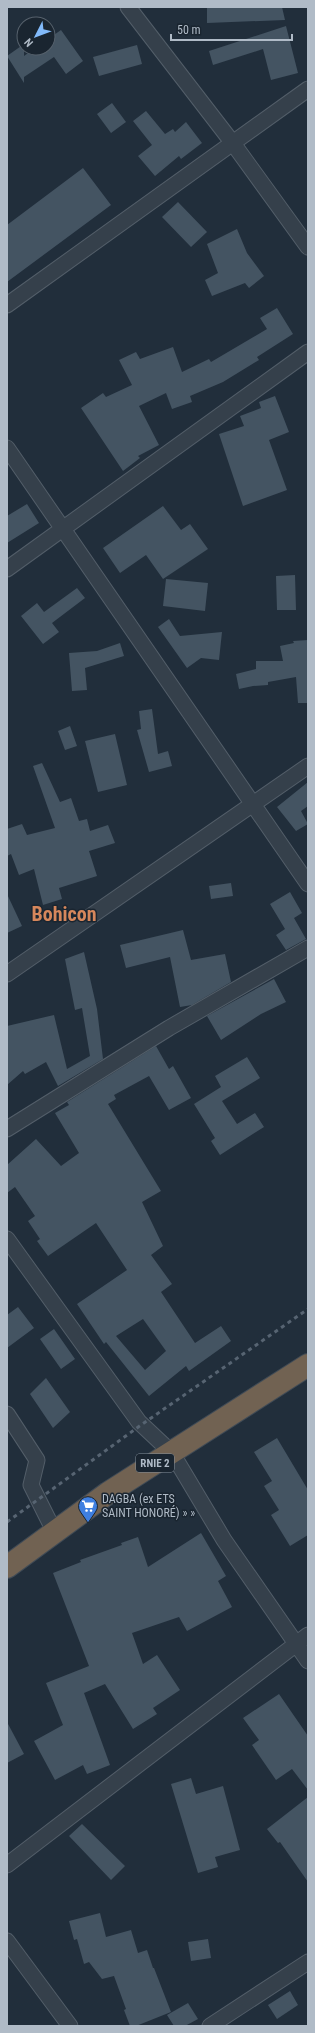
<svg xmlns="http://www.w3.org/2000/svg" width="315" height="2033" viewBox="0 0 315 2033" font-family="'Roboto Condensed',sans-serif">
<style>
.building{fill:#445462;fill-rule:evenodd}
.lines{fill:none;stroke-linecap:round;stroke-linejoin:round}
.street-casing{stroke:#535e69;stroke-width:17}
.highway-casing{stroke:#404b56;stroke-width:24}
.street{stroke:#35404b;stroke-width:15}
.highway{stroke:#716252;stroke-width:22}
.rail{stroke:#576472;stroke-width:3;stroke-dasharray:4 4;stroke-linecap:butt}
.labels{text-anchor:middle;stroke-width:3;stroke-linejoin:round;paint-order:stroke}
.shield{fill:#1a2530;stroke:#838e9a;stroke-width:1}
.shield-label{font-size:11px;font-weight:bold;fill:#b0bbc7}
.poi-label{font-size:12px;fill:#b0bbc7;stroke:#1a2530;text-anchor:start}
.town-label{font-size:20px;font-weight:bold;fill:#d6875c;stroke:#1a2530}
</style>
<rect width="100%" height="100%" fill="#212e3b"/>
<path class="building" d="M207,7H282L285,20L207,23Z
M286,26L298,73L271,80L263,49L213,65L209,51Z
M61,30L83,61L66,74L54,57L24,77V83L7,56L24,44V56L35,48H48V39Z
M137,45L142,64L99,76L93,57Z
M112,103L126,122L111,133L97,114Z
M146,111L165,134L173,129L175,132L186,122L202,143L181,159L179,156L155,176L138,156L152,145L133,121Z
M83,168L111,205L7,282V225Z
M178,202L207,232L191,247L162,217Z
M237,229L247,253L264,276L249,288L245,283L212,296L205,280L218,273L207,244Z
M277,308L293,334L257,357L259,360L223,382L190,396L192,402L172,409L166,393L139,406L159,445L138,456L140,458L123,471L81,408L103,393L106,397L132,385L119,360L136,352L140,359L173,347L182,372L209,359L211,362L267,329L260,318Z
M275,396L289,432L269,440L287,490L243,506L219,434L244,426L240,416L261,408L259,402Z
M27,504L39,523L7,543V516Z
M163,506L181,530L190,524L208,549L163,579L146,555L120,573L103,548Z
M295,575L296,610H277L276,576Z
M166,579L208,583L205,611L163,606Z
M77,588L85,598L52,623L59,632L43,644L21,616L37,603L44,612Z
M169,619L180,636L222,632L219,660L201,658L187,668L158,627Z
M308,640V703H298L296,677L268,682V685L253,686L239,689L236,674L256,669V661H283L280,646L294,643L293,641Z
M120,643L124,656L85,668L87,690L72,691L69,653L97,651Z
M152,709L158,754L168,751L172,766L149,772L137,730L141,729L139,711Z
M70,726L77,746L65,750L58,731Z
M115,734L127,785L98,792L85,741Z
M42,763L60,802L71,798L79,821L87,819L90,831L108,825L115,843L89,851L97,876L59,888L62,899L43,905L34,869L19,875L11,854L7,856V829L22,824L27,835L55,828L33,766Z
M308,782V806L301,811L308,824L296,831L277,807Z
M231,883L233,896L211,899L209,886Z
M290,892L302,913L294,918L306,939L286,950L276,935L285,929L270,904Z
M7,894L22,926L7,933Z
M183,930L191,960L225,954L231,982L192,1005L180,1007L170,957L126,968L120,945Z
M84,952L97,1009L103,1059L58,1086L46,1062L25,1074L23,1071L7,1085V1026L54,1015L67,1069L90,1056L82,1008L75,1010L65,959Z
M274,979L286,1002L261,1014L221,1040L207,1016Z
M156,1046L169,1069L173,1066L191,1098L169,1110L149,1076L114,1095L116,1099L108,1104L161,1191L142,1202L163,1246L151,1255L172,1284L161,1292L195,1343L221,1326L231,1341L189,1371L186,1366L149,1396L106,1342L104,1344L77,1304L127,1270L96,1223L48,1256L37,1241L40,1239L28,1221L35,1216L15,1187L7,1193V1165L36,1139L61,1166L79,1153L55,1113L69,1105L67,1102ZM143,1319L166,1351L145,1370L116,1336Z
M247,1057L260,1078L222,1101L237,1124L255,1113L264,1127L220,1155L211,1141L215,1138L194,1104L221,1087L215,1076Z
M18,1307L34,1328L7,1348V1315Z
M54,1329L75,1359L61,1369L40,1339Z
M46,1378L70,1412L53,1428L30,1394Z
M277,1438L308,1490V1535L290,1546L271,1515L279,1510L264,1486L272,1481L254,1452Z
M201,1533L226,1576L218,1581L232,1607L187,1631L179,1617L132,1633L143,1664L157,1655L180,1690L153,1708L157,1714L133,1729L105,1684L84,1693L110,1765L87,1774L83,1765L55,1780L34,1741L63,1725L46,1683L89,1666L53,1573L81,1562L80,1560L122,1545L121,1543L138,1537L148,1567Z
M279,1694L308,1736V1790L292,1769L276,1780L252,1745L259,1740L243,1718Z
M7,1722L24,1754L7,1763Z
M191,1778L196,1794L223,1786L240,1850L215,1857L218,1867L198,1873L171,1784Z
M308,1797V1882L280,1842L278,1843L267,1829Z
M82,1824L125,1866L111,1880L69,1836Z
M100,1913L106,1937L131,1930L138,1953L147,1950L153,1968H154L171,2012L136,2026H130L124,2010L126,2009L114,1976L102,1979L89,1962L84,1964L77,1939L74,1940L69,1921Z
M208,1939L211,1958L191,1961L188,1942Z
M290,1991L298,2005L277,2019L268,2005Z
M188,2003L198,2019L185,2026H174L167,2015Z"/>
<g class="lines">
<g class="street-casing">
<path id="street" d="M128,7L232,142L308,247
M7,305L308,89
M7,448L308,884
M7,569L308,352
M7,974L308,766
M7,1129L169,1028L308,948
M7,1239L139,1422L172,1453L224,1540L308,1661
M7,1414L37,1460L31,1485L55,1533
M7,1865L308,1635
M7,1941L70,2026
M210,2026L308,1962"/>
</g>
<g class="highway-casing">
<path id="highway" d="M7,1567L108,1493L308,1365"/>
</g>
<use href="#street" class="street"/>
<use href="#highway" class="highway"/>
<path class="rail" d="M7,1522L141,1425L308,1309"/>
</g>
<defs>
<g id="supermarket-pin" transform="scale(1)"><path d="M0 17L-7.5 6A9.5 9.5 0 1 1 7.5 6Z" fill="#3f7fe0" stroke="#1a2530"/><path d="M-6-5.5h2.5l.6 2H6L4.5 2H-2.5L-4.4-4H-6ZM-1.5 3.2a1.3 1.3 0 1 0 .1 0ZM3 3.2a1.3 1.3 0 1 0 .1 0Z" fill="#fff"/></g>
</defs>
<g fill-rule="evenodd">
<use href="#supermarket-pin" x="88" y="1506"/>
</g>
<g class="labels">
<rect class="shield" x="136" y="1454" width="38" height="18" rx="3"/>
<g class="shield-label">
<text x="155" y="1467">RNIE 2</text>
</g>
<g class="poi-label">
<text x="102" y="1503">DAGBA (ex ETS<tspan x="102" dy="14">SAINT HONORÉ) » »</tspan></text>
</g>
<g class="town-label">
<text x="64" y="921">Bohicon</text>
</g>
</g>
<rect width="315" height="2033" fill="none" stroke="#b0bbc7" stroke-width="16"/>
<g transform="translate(36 36) rotate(228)"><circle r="19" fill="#1a2530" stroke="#56616c"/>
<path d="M0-3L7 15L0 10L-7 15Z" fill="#82bafa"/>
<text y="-6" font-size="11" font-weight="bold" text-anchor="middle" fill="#b0bbc7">N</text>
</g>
<path d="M171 34v6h121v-6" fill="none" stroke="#b0bbc7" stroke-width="2"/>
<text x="177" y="34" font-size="12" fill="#b0bbc7" stroke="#1a2530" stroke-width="3" paint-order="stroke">50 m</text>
</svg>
